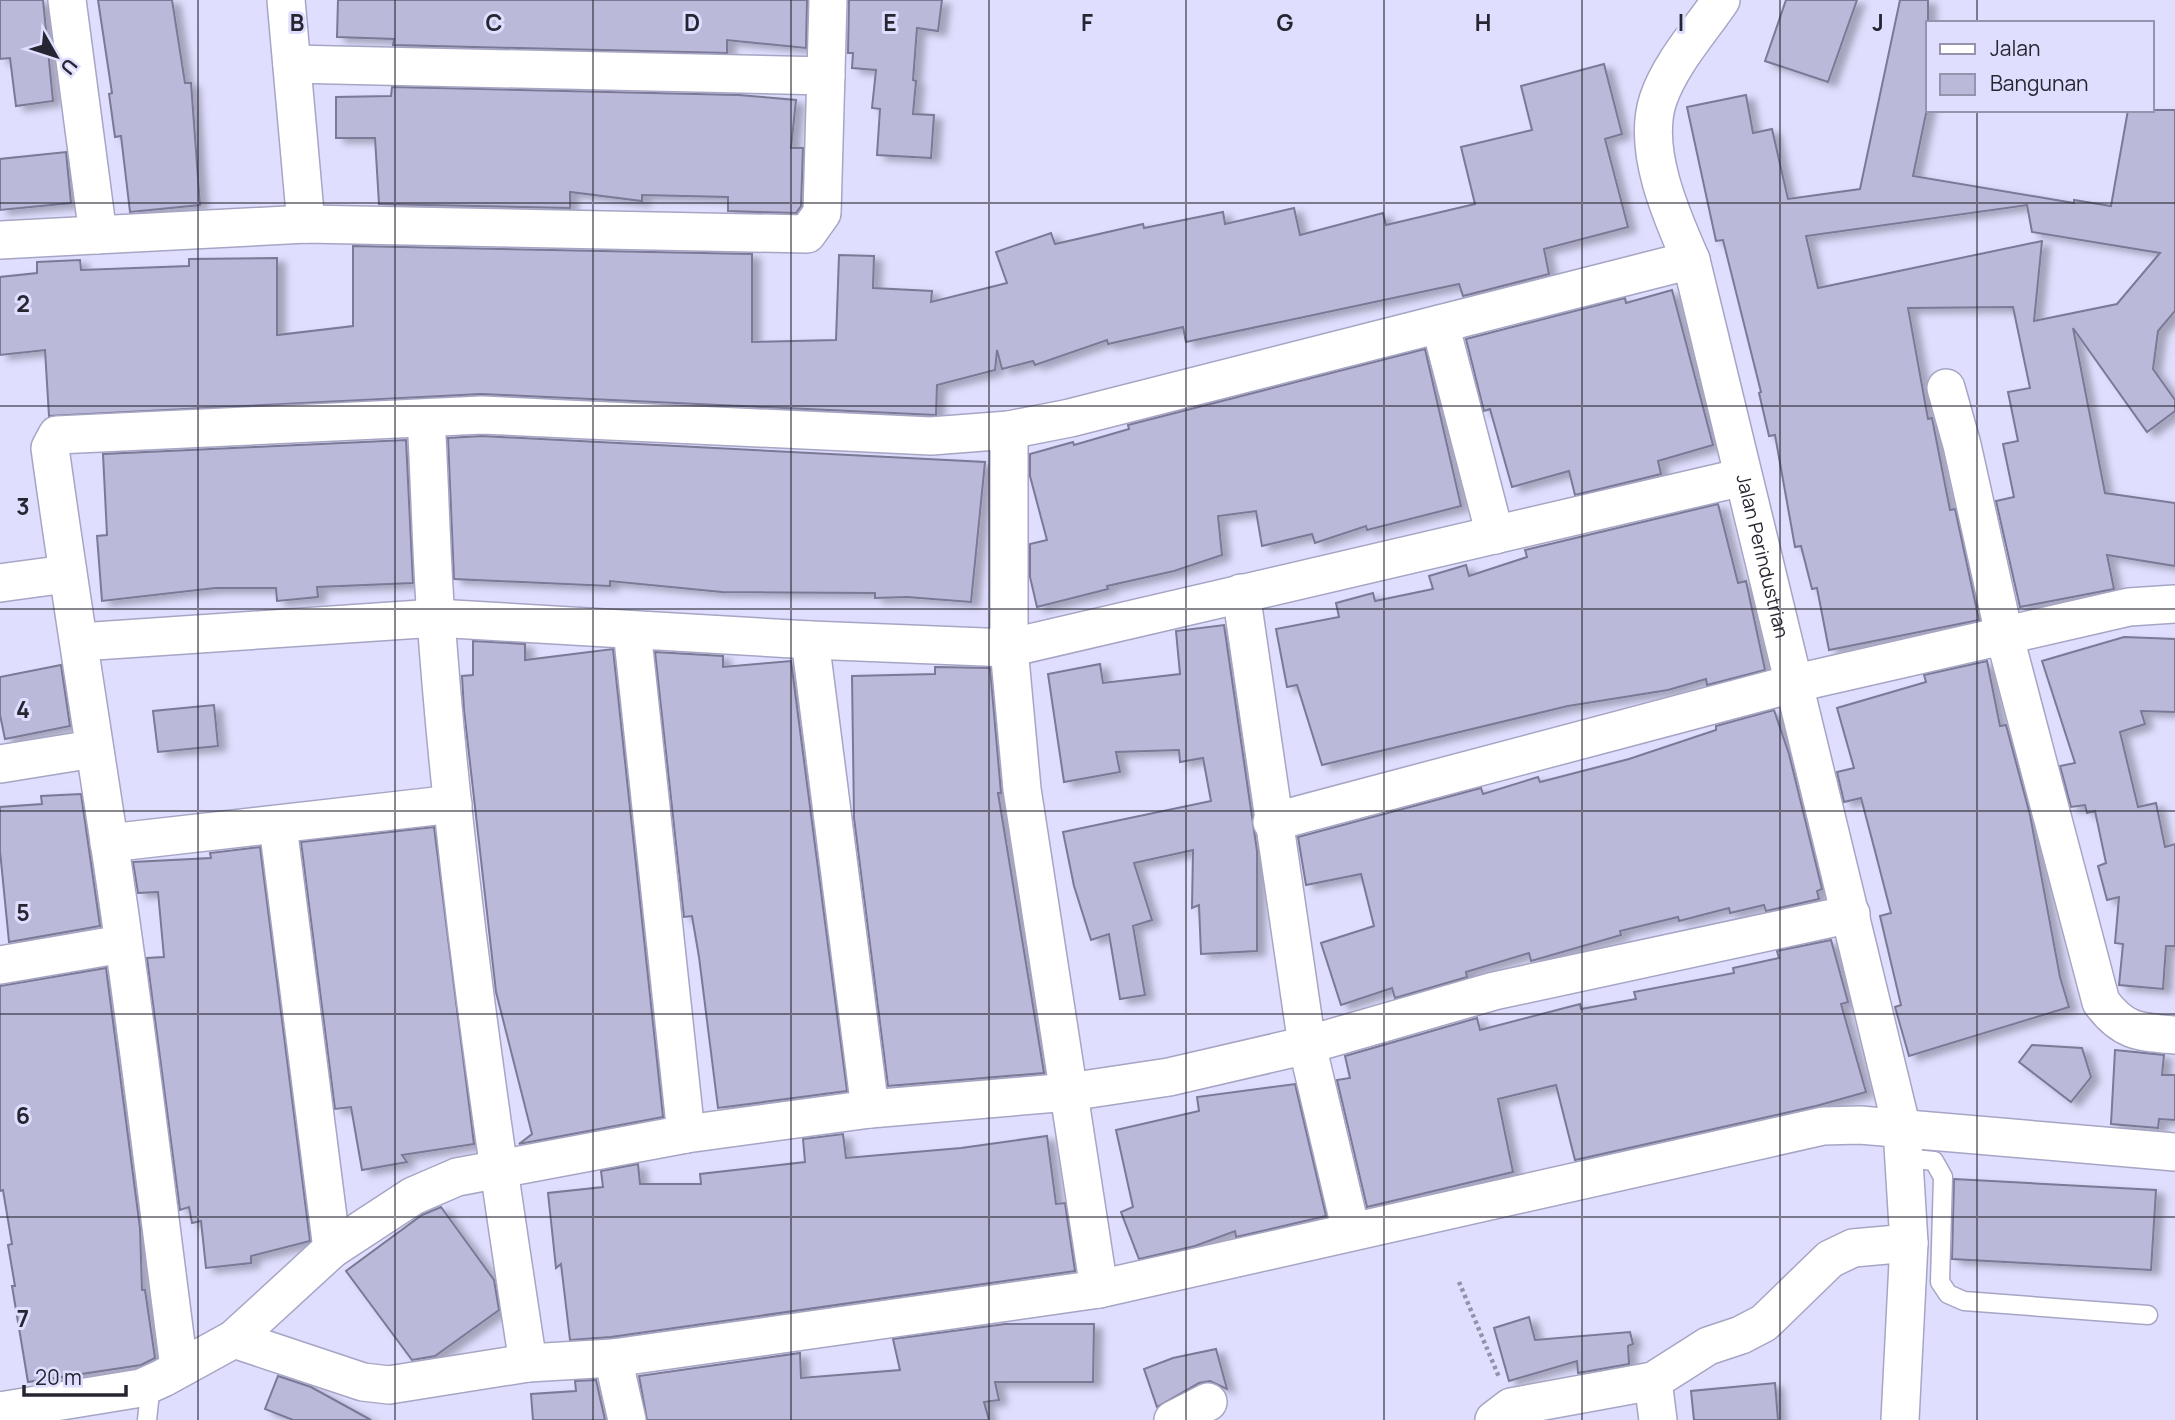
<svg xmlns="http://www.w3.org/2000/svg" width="2175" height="1420" viewBox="0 0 2175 1420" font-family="Manrope,sans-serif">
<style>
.building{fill:#bab9d9;stroke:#7a7996;stroke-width:2;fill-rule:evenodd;filter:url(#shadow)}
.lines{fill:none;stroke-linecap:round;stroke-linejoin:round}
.lane-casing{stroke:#a6a5c4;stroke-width:21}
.street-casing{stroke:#a6a5c4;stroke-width:40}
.path{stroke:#9292a9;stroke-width:4.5;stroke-dasharray:3.5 3.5;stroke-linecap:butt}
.lane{stroke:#fff;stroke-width:18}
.street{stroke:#fff;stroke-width:37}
.grid{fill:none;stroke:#262632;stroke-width:2;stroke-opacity:0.55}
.labels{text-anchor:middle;stroke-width:6;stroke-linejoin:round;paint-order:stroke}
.street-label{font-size:19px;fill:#262632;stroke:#dfdefe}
.grid-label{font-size:23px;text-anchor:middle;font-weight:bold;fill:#262632;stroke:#dfdefe;stroke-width:6;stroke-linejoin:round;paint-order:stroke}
</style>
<defs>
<filter id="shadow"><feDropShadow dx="8" dy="4.5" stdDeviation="3.5" flood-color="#0004"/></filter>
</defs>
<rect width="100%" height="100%" fill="#dfdefe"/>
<path class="building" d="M0,0H43L53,101L16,106L10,58L0,59Z
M98,0H172L185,83H191L200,205L130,212L121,136L115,137L109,94L112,93Z
M338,0H807L806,48L727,40V53L393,45L394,39L337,37Z
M849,0H942L938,31L917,28L913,80L916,81L913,114L934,115L931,158L877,155L880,109L872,108L876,70L852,68L853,53H848Z
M1786,0H1857L1828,82L1765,61Z
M1900,0H1928V104L1913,176L2074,203V200L2111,206L2128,110H2175V311L2158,331L2153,369L2175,400V411L2147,432L2073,328L2105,493L2175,503V566L2107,555L2114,589L2020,607L1996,501L2014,497L2003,444L2018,441L2008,392L2030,388L2013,307L1908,308L1928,419L1932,418L1950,510L1955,509L1979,620L1829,650L1817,588L1812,589L1801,546L1795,547L1775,435L1769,436L1759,393L1761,392L1723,240L1716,241L1687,107L1746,95L1753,133L1772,129L1788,199L1860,189ZM2027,205L2032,232L2160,253L2117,304L2034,321L2042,241L1818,288L1806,236Z
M1604,64L1622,134L1605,139L1628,227L1544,249L1549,274L1463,296L1459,284L1186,342L1183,327L1108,344L1107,340L1035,365L1033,361L1002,369L997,350L995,370L937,385L936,415L481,394L49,416L45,350L0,355V277L37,273V262L80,260L81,270L189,266V259L277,258V335L353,326V246L752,254V342L836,340L839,255L874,256L873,288L932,291L931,302L1007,283L996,252L1051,233L1055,244L1143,224L1144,228L1223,212L1225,224L1294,208L1300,235L1383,213L1386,225L1475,204L1461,147L1532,130L1521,86Z
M392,87L739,95L796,100L791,148H803L801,206L796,213L728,211V197L642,195V201L570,192V208L379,204L375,138H336V97L391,96Z
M66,152L71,203L0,210V159Z
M1672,290L1713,445L1658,461L1661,474L1575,495L1569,471L1512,487L1490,409L1484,411L1466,339L1625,298L1626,303Z
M1425,349L1461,506L1367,530L1366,526L1315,543L1312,534L1262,546L1256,511L1218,516L1222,555L1174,571L1107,586L1108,589L1037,607L1030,577V544L1047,540L1030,476V454L1073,442L1074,445L1129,429L1128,425Z
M482,436L985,462L971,602L907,597L875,598V593L722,592L610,581V586L454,579L448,438Z
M406,440L413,583L317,587L318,597L277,601L276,588H215L102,601L97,536L107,535L103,454Z
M1718,504L1738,583L1746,581L1765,670L1707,685L1706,679L1668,690L1568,706L1322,765L1297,685L1287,687L1276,629L1339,617L1336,603L1373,593L1375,601L1433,589L1429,576L1466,565L1469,576L1527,557L1525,550Z
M1224,625L1257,851V951L1201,954L1199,905L1192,908L1193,850L1134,863L1152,920L1133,926L1145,995L1120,999L1109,934L1091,940L1074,886L1063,832L1211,801L1203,758L1180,762L1179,750L1116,752L1120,772L1064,782L1048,674L1100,664L1103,683L1180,674L1176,631Z
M2124,637L2175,639V712L2141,711L2145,724L2120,732L2138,807L2156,803L2165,847L2175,844V946H2166L2163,989L2119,985L2123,944L2115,943L2119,897L2107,900L2098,866L2106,863L2095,811L2087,813L2085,805L2071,807L2060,766L2075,763L2042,661Z
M473,641L525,644V660L613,649L663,1117L519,1144L532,1134L496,992L464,710L462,676L473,675Z
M655,652L723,656V667L791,661L847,1091L718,1108L699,957L692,916L684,917Z
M1987,661L2000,726L2006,725L2030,815L2060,977L2069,1007L1909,1056L1895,1007L1901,1005L1880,916L1891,913L1875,851L1861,798L1844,802L1837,772L1854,768L1837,708L1926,682L1924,675Z
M61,665L70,726L5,739L0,715V677Z
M935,667L990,668L1001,793H998L1044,1073L888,1086L854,818L852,676L935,674Z
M214,705L218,746L158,752L153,711Z
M1774,710L1789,754L1822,889L1817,891L1819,899L1766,911L1764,905L1730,913L1729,908L1679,921L1678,917L1620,931L1621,935L1531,961L1529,953L1466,972L1467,977L1395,998L1392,988L1341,1005L1321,943L1374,926L1361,874L1306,885L1298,837L1481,788L1483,794L1538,777L1540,782L1629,759L1716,730V726Z
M81,794L100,926L9,942L0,851V807L42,804L41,796Z
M434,827L474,1144L402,1155L407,1162L362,1170L351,1107L335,1109L301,842Z
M260,847L310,1241L251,1256V1263L206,1268L201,1221L192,1223L189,1207L180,1210L147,958L164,957L158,892L138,893L133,862L211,858L210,853Z
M1831,940L1848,1002L1841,1004L1866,1092L1816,1106L1575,1160L1556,1085L1498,1099L1513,1172L1367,1207L1337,1080L1350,1078L1345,1056L1477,1018L1480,1030L1580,1004L1581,1009L1636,999L1634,992L1734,973L1733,968L1779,958L1777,951Z
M106,968L140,1228L142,1290H145L155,1358L141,1365L28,1382L12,1286H15L8,1245L12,1244L3,1190L0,1191V986Z
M2032,1045L2082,1048L2091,1077L2071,1102L2019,1062Z
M2115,1050L2164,1055L2162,1075H2175V1120L2159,1119L2158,1128L2111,1124Z
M1295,1084L1326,1216L1236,1237L1235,1231L1195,1246L1139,1259L1121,1212L1133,1207L1116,1130L1199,1111L1197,1097Z
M843,1134L846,1158L961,1148L1047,1136L1056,1204L1065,1203L1075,1271L611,1337L570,1340L561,1264L556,1268L548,1193L603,1187L601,1171L638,1164L640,1184H701L700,1174L805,1162L803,1139Z
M1954,1179L2156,1190L2151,1270L1952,1259Z
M441,1207L494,1280L499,1310L435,1356L412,1360L346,1271L422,1215Z
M1529,1317L1535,1340L1630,1332L1633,1344L1628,1346L1629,1364L1578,1373L1577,1361L1509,1381L1494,1328Z
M1005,1324H1094L1093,1382H995L999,1400L984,1402L989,1420H647L639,1376L800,1353L801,1378L900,1370L893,1339Z
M1216,1349L1227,1389L1210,1381L1199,1383L1157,1407L1144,1369L1173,1358Z
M278,1376L311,1387L371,1420H293L265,1409Z
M596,1380L605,1420H533L531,1394L576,1391L575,1381Z
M1775,1383L1778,1420H1694L1691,1391Z"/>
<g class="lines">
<g class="lane-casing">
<path id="lane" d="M1904,1158L1934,1161L1943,1177L1940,1282L1948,1294L1964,1301L2148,1315
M147,1420L151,1383"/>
</g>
<g class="street-casing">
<g id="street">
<path d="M67,0L98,235"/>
<path d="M286,0L306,224"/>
<path id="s1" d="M1721,0C1700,31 1670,64 1658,100C1642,149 1671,215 1691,260L1902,1129L1909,1243L1900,1420"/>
<path d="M292,64L826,76"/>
<path d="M0,240L306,224L807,234L822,213L828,0"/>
<path d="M1440,324L1495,535"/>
<path d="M1946,388L1962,445L2004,634L2101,1002C2123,1032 2139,1032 2175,1035"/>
<path d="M426,418C430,485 431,552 436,619C454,868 490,1116 528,1363"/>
<path d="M1009,430V648L1022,789L1099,1289"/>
<path d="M0,583L66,574"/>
<path d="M1241,593L1307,1045L1351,1231"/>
<path d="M632,630L686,1134"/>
<path d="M810,640L870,1109"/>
<path d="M80,642L436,618L810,640L1009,648L1743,477"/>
<path d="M0,764L93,749"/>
<path d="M1272,822L1792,684L2129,607L2175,604"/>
<path d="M278,826L332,1249"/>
<path d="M109,843L453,804"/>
<path d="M0,965L122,944"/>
<path d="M234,1339L363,1382L389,1385L528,1363L613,1358L1099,1289L1823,1126L1860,1125L2175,1152"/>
<path d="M613,1358L627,1420"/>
<path d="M179,1367C156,1192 136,1016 109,841C89,710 68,579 50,448L57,435L482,415L931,436L1009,430L1070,418L1691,260"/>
<path d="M1653,1381L1658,1420"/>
<path d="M0,1411L141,1388L163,1378L234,1339L332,1249L413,1196L457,1177L686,1134L870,1109L1069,1092L1169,1077L1307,1045L1494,991L1851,914"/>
<path d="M1173,1420L1208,1402"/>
<path d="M1494,1420L1511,1407L1653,1381L1708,1346L1741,1335L1764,1323L1830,1259L1853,1248L1909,1243"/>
</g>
</g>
<path class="path" d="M1459,1282L1499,1377"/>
<use href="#lane" class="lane"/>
<use href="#street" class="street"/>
</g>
<path class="grid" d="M198,0V1420M395,0V1420M593,0V1420M791,0V1420M989,0V1420M1186,0V1420M1384,0V1420M1582,0V1420M1780,0V1420M1977,0V23M1977,110V1420M0,203H2175M0,406H2175M0,609H2175M0,811H2175M0,1014H2175M0,1217H2175"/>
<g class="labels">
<g class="street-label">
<text dy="7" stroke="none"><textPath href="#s1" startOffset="590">Jalan Perindustrian</textPath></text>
</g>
</g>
<g class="grid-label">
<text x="297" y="31">B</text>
<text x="494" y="31">C</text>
<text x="692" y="31">D</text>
<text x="890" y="31">E</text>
<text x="1087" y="31">F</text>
<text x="1285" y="31">G</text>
<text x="1483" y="31">H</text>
<text x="1681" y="31">I</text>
<text x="1878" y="31">J</text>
<text x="23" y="312">2</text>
<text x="23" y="515">3</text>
<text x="23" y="718">4</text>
<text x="23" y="921">5</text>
<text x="23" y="1124">6</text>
<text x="23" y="1327">7</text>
</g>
<rect x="1926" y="21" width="228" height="91" fill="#dfdefe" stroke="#9594ac" stroke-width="2"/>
<rect x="1940" y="44" width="35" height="10" fill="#ffffff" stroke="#9594ac" stroke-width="2"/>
<text x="1990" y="56" font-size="21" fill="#262632">Jalan</text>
<rect x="1940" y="74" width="35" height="21" fill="#bab9d9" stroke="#9594ac" stroke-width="2"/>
<text x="1990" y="91" font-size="21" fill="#262632">Bangunan</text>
<g transform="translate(56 56) rotate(129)" stroke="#dfdefe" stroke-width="5" paint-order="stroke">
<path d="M0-5L12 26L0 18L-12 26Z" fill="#262632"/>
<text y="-10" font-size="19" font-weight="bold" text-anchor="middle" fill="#262632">U</text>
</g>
<path d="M24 1385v10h102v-10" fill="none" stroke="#262632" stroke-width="3.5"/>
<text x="35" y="1385" font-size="21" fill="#262632" stroke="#dfdefe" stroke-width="5" paint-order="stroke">20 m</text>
</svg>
